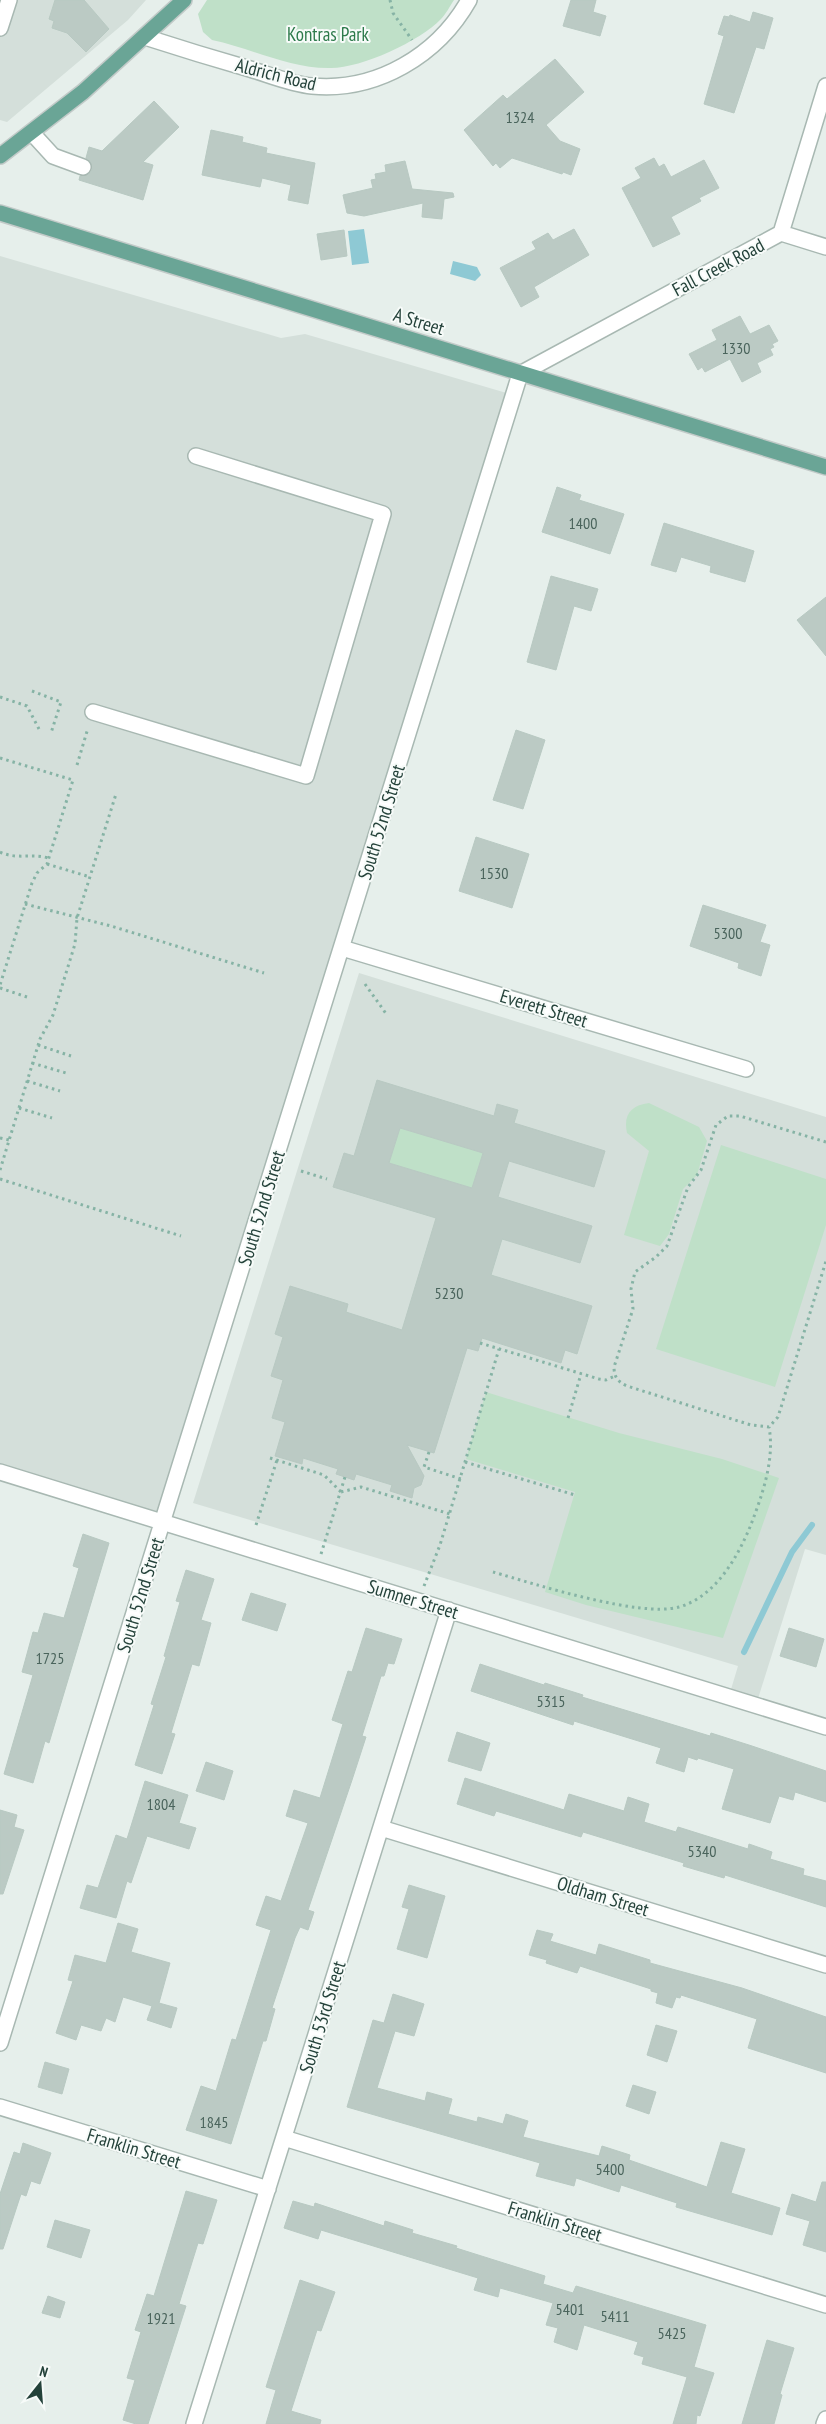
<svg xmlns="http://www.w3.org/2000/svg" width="826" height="2424" viewBox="0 0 826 2424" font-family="'PT Sans Narrow',sans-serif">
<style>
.built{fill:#d4dfda}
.green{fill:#bfe0c8}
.water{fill:#8ec9d4}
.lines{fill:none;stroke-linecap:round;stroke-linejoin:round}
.stream{stroke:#8ec9d4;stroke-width:6}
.building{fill:#bbcac4;stroke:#b8c9c2;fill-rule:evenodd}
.minor-casing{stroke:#a8b8b2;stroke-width:18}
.major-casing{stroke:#c2cac8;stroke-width:18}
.path{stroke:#86b3a5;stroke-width:3;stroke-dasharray:2.5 4;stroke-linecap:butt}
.minor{stroke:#fff;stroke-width:15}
.major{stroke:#6aa596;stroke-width:15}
.labels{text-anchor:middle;stroke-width:4;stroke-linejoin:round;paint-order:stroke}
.number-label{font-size:16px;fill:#4a645c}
.park-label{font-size:19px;fill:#2d7a4b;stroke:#f7fbf9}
.street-label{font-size:19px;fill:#24423a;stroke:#f7fbf9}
</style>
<rect width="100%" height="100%" fill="#e6efeb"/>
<path class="built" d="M9,0H146L128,20L7,122L0,120V28Z
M0,256L281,338L305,334L513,395L163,1522L0,1472Z
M359,973L826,1117V1555L805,1549L756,1705L729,1696L738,1666L193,1503Z"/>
<path class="green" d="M207,0H454C450,6 446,14 441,19C420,41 362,68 331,68C290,69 251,48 212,40L203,32L198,14Z
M649,1103L699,1127L707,1141L697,1175L683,1189L669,1234L660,1246L624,1235L649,1151L627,1133C623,1115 631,1105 649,1103Z
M400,1128L483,1153L472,1188L389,1163Z
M721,1145L826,1179V1225L775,1387L656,1349Z
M486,1392L619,1433L722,1459L779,1478L723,1638L586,1605L545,1592L575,1492L466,1459Z"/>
<path class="water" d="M364,229L369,263L352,265L348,231Z
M453,261L477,267L481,275L475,281L450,274Z"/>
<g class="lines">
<path class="stream" d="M744,1652L792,1552L812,1525"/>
</g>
<path class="building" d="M55,0H84L109,29L86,52L67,33L52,28L54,21L49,19Z
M571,0H596L593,12L606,16L600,36L563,26Z
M753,12L773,18L764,49L756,47L734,113L704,104L724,36L718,34L724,16L729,17L730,15L750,22Z
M555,59L584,92L546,125L560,141L580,149L571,175L563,172L562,174L512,158L500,168L496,163L493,166L464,130L503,95L507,99Z
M154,101L179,127L143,162L153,165L143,200L79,180L80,176L89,174L92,170L90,161L86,158L89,147L102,151Z
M211,130L243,137L242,142L267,148L266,153L315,163L308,204L288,200L291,185L262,178L260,187L202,175Z
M654,158L659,167L664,164L671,177L704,160L719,188L699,198L701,201L671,217L680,234L653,247L622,188L641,178L635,168Z
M405,161L412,189L453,193L454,197L444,199L442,219L422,217L423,203L364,216L347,213L343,195L373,188L371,180L376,179L375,174L386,172L385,165Z
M574,229L589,255L534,287L539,297L521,307L500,268L536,249L532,242L548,233L553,240Z
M344,230L347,256L321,260L317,234Z
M740,316L750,334L769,325L778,341L772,344L774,347L770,349L773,355L757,363L761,372L742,382L730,359L705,372L702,367L698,370L689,354L717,340L712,330Z
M557,487L581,495L579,500L624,514L610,554L542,532Z
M664,523L754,551L745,582L710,572L711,566L681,557L676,572L651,565Z
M551,576L598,589L591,611L574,606L556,670L527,662Z
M826,597V656L797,620Z
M516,730L545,740L523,809L493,800Z
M476,837L529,854L512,908L459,891Z
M703,905L766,925L760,942L770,945L761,976L738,968L739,963L690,946Z
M377,1080L494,1116L497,1104L518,1110L514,1123L605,1151L594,1187L509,1161L498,1197L592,1226L580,1263L502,1239L491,1275L592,1306L577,1354L565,1350L561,1363L482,1338L478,1351L467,1348L434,1453L407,1445L424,1476L421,1485L414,1488L412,1498L390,1491L392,1485L356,1474L354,1480L336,1474L338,1469L303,1458L302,1464L275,1456L285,1422L272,1418L283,1380L271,1376L283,1337L275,1334L290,1286L348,1304L346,1312L402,1330L436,1218L333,1187L344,1153L354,1156ZM400,1128L483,1153L472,1188L389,1163Z
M83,1534L109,1543L49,1743L45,1741L33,1783L4,1774L33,1675L22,1672L33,1632L38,1633L44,1613L64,1618L79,1568L73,1566Z
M186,1570L214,1579L201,1620L211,1623L199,1666L192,1664L171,1733L175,1734L162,1774L135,1765L154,1705L151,1704L166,1657L164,1656L180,1602L176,1601Z
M251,1593L286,1604L277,1631L242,1620Z
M366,1628L402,1639L394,1664L388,1663L384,1676H381L362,1736L366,1737L352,1780L308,1910L314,1912L308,1930L300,1927L295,1938L272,2008L275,2009L266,2041H263L231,2144L186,2130L201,2086L216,2091L232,2039L236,2040L271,1930L256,1925L266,1896L281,1901L308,1823L286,1816L294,1790L320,1798L343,1724L332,1720L348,1671L352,1672Z
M789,1628L824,1639L816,1667L780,1656Z
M480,1664L544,1685L545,1683L583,1695L582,1697L710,1736L711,1733L752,1746L826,1771V1802L795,1792L793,1800L779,1796L770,1823L722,1809L734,1769L698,1758L697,1760L688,1757L684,1772L656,1763L661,1748L574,1721L573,1725L471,1691Z
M457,1732L490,1743L481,1771L448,1761Z
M206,1762L233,1771L224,1800L196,1791Z
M465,1778L564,1810L569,1794L624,1811L628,1797L649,1804L644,1822L676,1832L678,1827L748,1849L749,1844L772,1852L770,1859L804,1869L803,1875L826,1881V1907L725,1875L724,1878L683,1866L684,1863L583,1832L581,1837L496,1811L494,1816L457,1804Z
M145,1781L188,1795L179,1823L196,1828L189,1849L147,1836L131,1883L127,1881L116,1918L80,1908L87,1885L98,1888L116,1835L127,1839Z
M0,1810L17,1815L14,1827L24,1830L3,1894H0Z
M409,1885L445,1896L427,1958L397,1949L409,1909L402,1907Z
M118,1923L138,1929L131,1952L170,1963L159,2003L177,2008L171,2028L147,2020L152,2006L123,1997L115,2022L106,2018L101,2031L81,2025L76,2040L56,2033L73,1981L68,1980L75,1955L106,1963Z
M537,1930L553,1934L550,1941L596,1955L599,1944L650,1960V1963L742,1988L826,2017V2073L748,2048L757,2019L681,1995L680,1998L676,1997L672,2008L656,2003L658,1993L651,1991V1989L580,1966L577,1973L546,1963L547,1960L529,1955Z
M393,1994L424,2004L414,2036L395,2031L377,2088L425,2101L427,2092L452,2099L448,2114L477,2122L478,2117L503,2124L506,2114L528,2121L523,2137L599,2156L602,2146L630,2155L629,2160L707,2187L721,2142L745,2149L731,2193L780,2208L772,2235L676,2207L677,2203L621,2185L619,2192L576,2178L574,2186L536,2176L540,2163L347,2107L373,2020L384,2023Z
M656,2025L677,2031L667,2062L647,2055Z
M45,2062L69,2069L62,2094L38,2087Z
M633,2085L656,2092L649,2114L626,2106Z
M23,2143L51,2153L40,2184L31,2181L26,2196L21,2194L3,2249H0V2194L14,2152L20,2154Z
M822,2182H826V2252L803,2245L810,2221L786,2214L792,2194L816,2202Z
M186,2191L217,2200L203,2244L198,2243L179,2304L186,2306L148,2424H136L123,2420L135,2380L127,2378L141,2332L135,2330L147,2294L154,2296Z
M293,2201L314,2207L315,2203L384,2226L385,2221L413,2230L412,2233L457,2246L456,2248L545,2276L543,2284L573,2293L576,2286L706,2325L694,2367L714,2373L700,2416L697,2415L696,2424H673L687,2377L642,2364L644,2357L634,2354L638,2342L584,2325L577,2350L554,2342L558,2328L546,2325L553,2303L500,2288L498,2297L474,2290L478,2278L321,2230L318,2239L284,2228Z
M55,2220L90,2230L81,2258L47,2247Z
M300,2280L335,2292L321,2331L317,2330L291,2411L321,2420L320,2424H266L276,2390L266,2387Z
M48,2296L65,2302L60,2318L42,2313Z
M767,2340L794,2348L780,2394L782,2395L774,2424H742Z"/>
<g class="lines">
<g class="minor-casing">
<path id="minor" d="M0,28L9,0
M145,37C179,48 215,59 250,69C270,75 291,84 312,86C377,92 438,55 469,0
M32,133L53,156L83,167
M781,233L826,247
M93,712L306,776L383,514L196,456
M342,948L746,1069
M0,1472L826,1727
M381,1828L826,1965
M0,2043L520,374L781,233L826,86
M0,2107L268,2189
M284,2138L826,2305
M194,2424L449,1610
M824,2424L826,2419"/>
</g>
<g class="major-casing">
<path id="major" d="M0,156L83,92L184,0
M0,213L826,467"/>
</g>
<path class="path" d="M390,0L393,13L412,40
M32,691L61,702L51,733
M0,697L27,706L39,729
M0,758L73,780L47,864L37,873L32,883L0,985
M77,765L88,728
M0,852C17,860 32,853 48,858
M47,864L90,877
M25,904L111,926L264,973
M365,984L387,1015
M0,988L27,997
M38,1045L71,1056
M32,1063L66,1073
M27,1081L60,1091
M19,1108L52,1118
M0,1138L9,1140
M826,1142L740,1116H728L716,1125L701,1170L688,1187L667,1246L656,1257L635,1272L631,1289L633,1309L614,1367C614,1377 618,1382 627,1386L751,1425L769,1427L778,1417L826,1261
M0,1170L40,1039L53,1015L75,944L77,918L116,794
M301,1171L327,1179
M0,1179L181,1236
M480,1343L599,1379L606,1380L615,1376
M568,1418L581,1374
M429,1452L424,1467L461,1479
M270,1458L324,1475L341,1492
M465,1462L575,1495
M341,1492L361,1487L450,1514
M256,1525L277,1460
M321,1554L345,1477
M493,1572C535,1584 640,1618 679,1607C715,1597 737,1558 750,1527C762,1496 775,1460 769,1427
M424,1586L440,1545L499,1349"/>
<use href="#minor" class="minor"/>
<use href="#major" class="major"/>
</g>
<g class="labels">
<g class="number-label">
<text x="520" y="123">1324</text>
<text x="736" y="354">1330</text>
<text x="583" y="529">1400</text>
<text x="494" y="879">1530</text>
<text x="728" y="939">5300</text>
<text x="449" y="1299">5230</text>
<text x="50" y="1664">1725</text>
<text x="551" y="1707">5315</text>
<text x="161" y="1810">1804</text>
<text x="702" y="1857">5340</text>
<text x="214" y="2128">1845</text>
<text x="610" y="2175">5400</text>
<text x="570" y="2315">5401</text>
<text x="615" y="2322">5411</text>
<text x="161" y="2324">1921</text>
<text x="672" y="2339">5425</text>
</g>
<g class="park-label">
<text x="328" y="41">Kontras Park</text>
</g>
<g class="street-label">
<text transform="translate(276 74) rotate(14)" y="7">Aldrich Road</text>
<text transform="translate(718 267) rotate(-28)" y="7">Fall Creek Road</text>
<text transform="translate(419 321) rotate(17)" y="7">A Street</text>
<text transform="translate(381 822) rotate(-73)" y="7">South 52nd Street</text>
<text transform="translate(544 1008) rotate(17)" y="7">Everett Street</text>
<text transform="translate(261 1208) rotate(-73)" y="7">South 52nd Street</text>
<text transform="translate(140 1595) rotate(-73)" y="7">South 52nd Street</text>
<text transform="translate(413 1599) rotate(17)" y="7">Sumner Street</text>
<text transform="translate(603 1896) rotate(17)" y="7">Oldham Street</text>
<text transform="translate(322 2017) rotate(-73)" y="7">South 53rd Street</text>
<text transform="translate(134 2148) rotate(17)" y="7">Franklin Street</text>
<text transform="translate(555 2221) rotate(17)" y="7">Franklin Street</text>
</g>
</g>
<g transform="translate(40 2384) rotate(17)" stroke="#f7fbf9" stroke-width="4" paint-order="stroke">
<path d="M0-4L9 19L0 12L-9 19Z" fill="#24423a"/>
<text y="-8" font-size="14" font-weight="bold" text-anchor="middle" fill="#24423a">N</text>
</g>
</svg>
